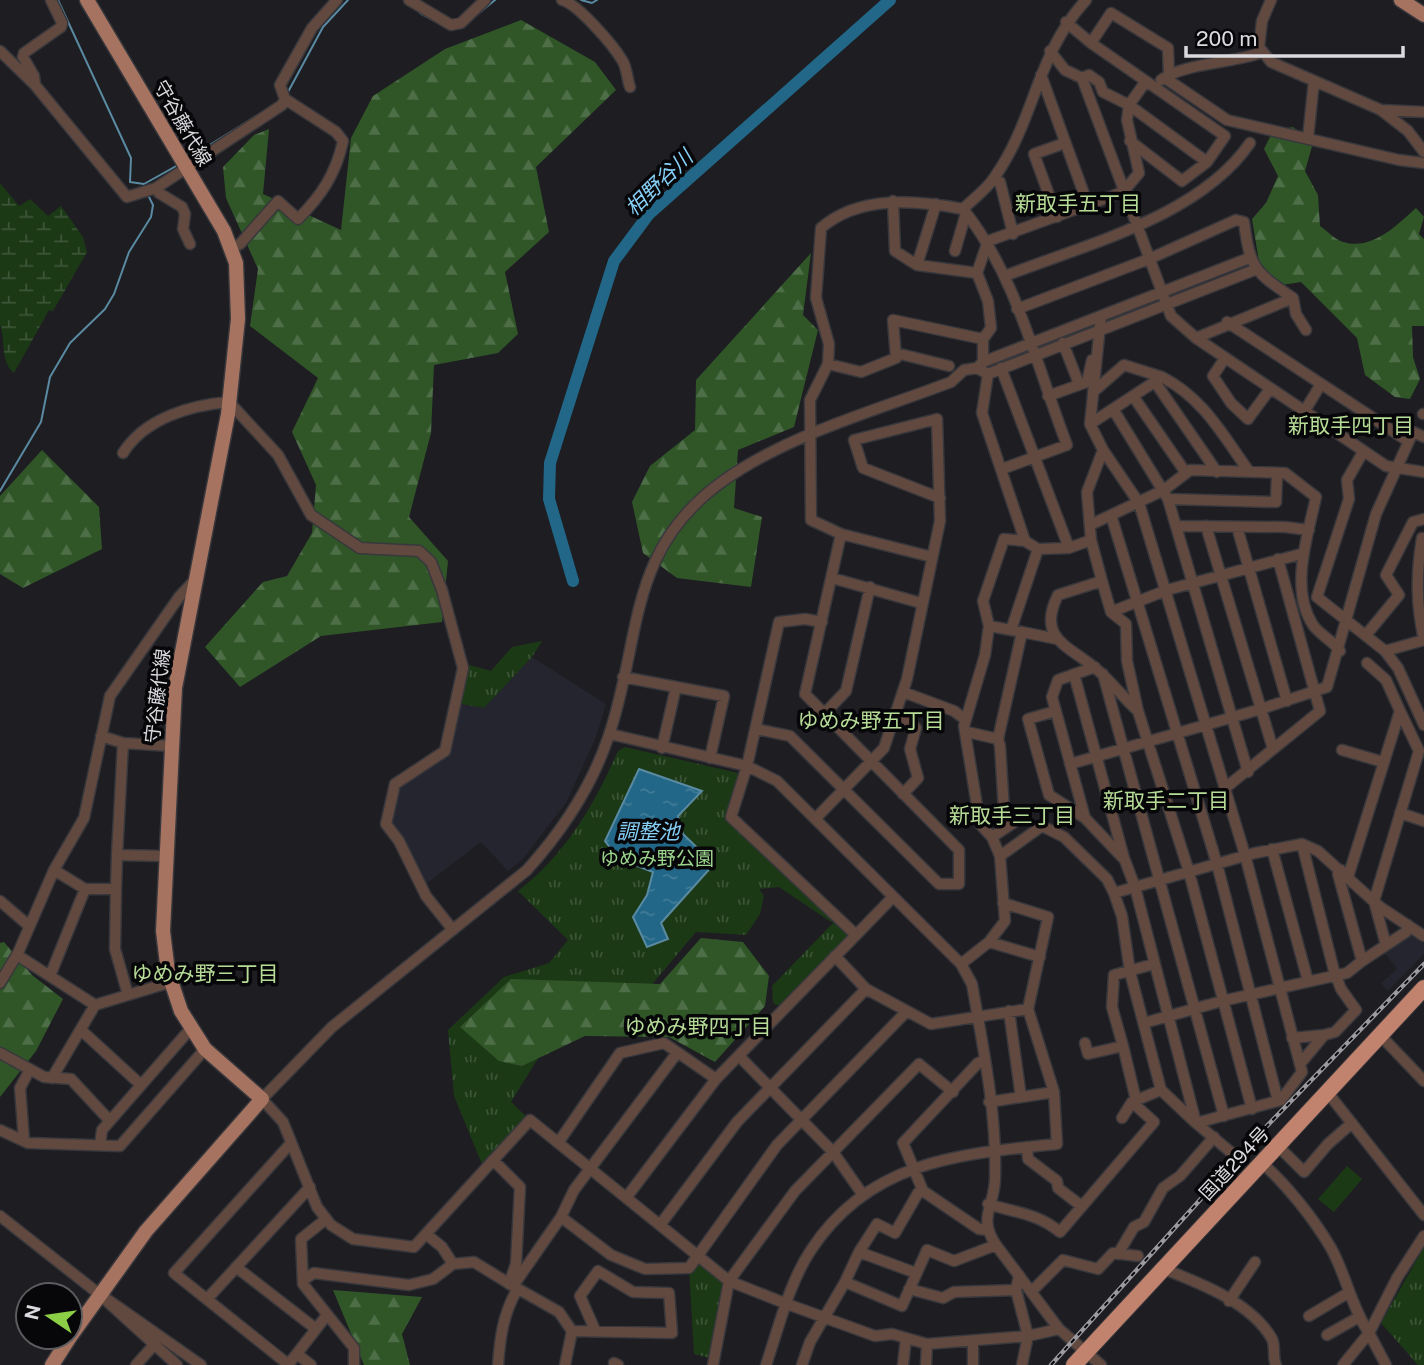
<svg xmlns="http://www.w3.org/2000/svg" width="1424" height="1365" viewBox="0 0 1424 1365" font-family="'Public Sans','Noto Sans JP',sans-serif">
<style>
.built{fill:#252530}
.grass{fill:url(#grass-tufts)}
.forest{fill:url(#forest-firs)}
.wetland{fill:url(#wetland-marsh)}
.pitch{fill:#1c3915}
.water{fill:url(#water-ripples);stroke:#5a8aa1;stroke-width:2}
.lines{fill:none;stroke-linecap:round;stroke-linejoin:round}
.stream{stroke:#5a8aa1;stroke-width:2}
.river{stroke:#226787;stroke-width:12}
.minor-casing{stroke:#38383c;stroke-width:13}
.major-casing{stroke:#38383c;stroke-width:17}
.highway-casing{stroke:#38383c;stroke-width:18}
.minor{stroke:#624940;stroke-width:10}
.major{stroke:#a77361;stroke-width:14}
.highway{stroke:#c2836e;stroke-width:16}
.rail-casing{stroke:#9b9b9f;stroke-width:4.5}
.rail{stroke:#070709;stroke-width:2;stroke-dasharray:5;stroke-linecap:butt}
.labels{text-anchor:middle;stroke-width:7;stroke-linejoin:round;paint-order:stroke}
.street-label{font-size:19px;fill:#dbdbdf;stroke:#070709}
.park-label{font-size:19px;fill:#9cd68e;stroke:#070709}
.water-label{font-size:21px;font-style:italic;fill:#86cff6;stroke:#070709}
.neighbourhood-label{font-size:21px;fill:#b7dc97;stroke:#070709}
</style>
<defs>
<pattern id="grass-tufts" width="24" height="20" patternUnits="userSpaceOnUse" patternTransform="scale(1.75)"><rect width="24" height="20" fill="#1c3915"/><path d="M3 7l-1-3M5 7V3M7 7l1-3M15 17l-1-3M17 17v-4M19 17l1-3" fill="none" stroke="#3c5537"/></pattern>
<pattern id="forest-firs" width="22" height="20" patternUnits="userSpaceOnUse" patternTransform="scale(1.75)"><rect width="22" height="20" fill="#305628"/><path d="M5 1l3.5 6h-7zM16 11l3.5 6h-7z" fill="#4d6e47"/></pattern>
<pattern id="wetland-marsh" width="20" height="14" patternUnits="userSpaceOnUse" patternTransform="scale(1.75)"><rect width="20" height="14" fill="#1c3915"/><path d="M1 5h8M5 5V1M11 12h8M15 12V8" fill="none" stroke="#3c5537"/></pattern>
<pattern id="water-ripples" width="26" height="14" patternUnits="userSpaceOnUse" patternTransform="scale(1.75)"><rect width="26" height="14" fill="#226787"/><path d="M2 4q2-2 4 0t4 0M15 11q2-2 4 0t4 0" fill="none" stroke="#427c98"/></pattern>
</defs>
<rect width="100%" height="100%" fill="#1d1d22"/>
<path class="built" d="M532,657L606,704L596,737L566,803L523,859L508,871L481,842L422,887L388,824L397,786L445,751L455,703L484,708Z
M1409,934L1424,943V954L1388,991L1381,983L1397,969L1383,951Z"/>
<path class="grass" d="M542,641L532,657L484,708L455,703L462,663L491,671L512,647Z
M625,747L738,773L729,818L834,920L831,922L779,887L759,889L764,896L760,914L746,935L696,932L649,988L545,1047L511,1102L530,1120L484,1169L454,1096L448,1030L504,977L549,963L568,940L518,891C566,854 594,805 618,751Z
M836,920L849,937L782,1005H776L773,1002L772,986Z
M1424,1247V1365H1418L1381,1323Z
M697,1255L729,1281L714,1359L694,1354L689,1268Z"/>
<path class="forest" d="M521,20L595,62L616,90L536,167L549,232L505,272L518,334L498,353L434,365L431,433L409,517L448,561L442,622L321,636L240,687L205,647L263,582L287,576L312,533L316,485L292,432L318,378L250,326L258,269L226,198L223,167L254,135L269,129L263,194L341,230L351,138L373,96L445,49Z
M1293,127L1313,143L1305,171L1318,195L1320,226C1327,231 1336,240 1343,242C1372,251 1397,225 1416,208L1424,217L1419,234L1424,239V326H1412L1413,357L1420,379L1410,399L1395,397L1365,375L1357,338L1301,282L1282,285L1261,274L1252,219L1266,203L1278,176L1264,149L1273,131Z
M811,253L803,315L818,330L794,427L738,450L734,508L762,517L751,587L677,578L643,553L632,502L650,466L695,430L696,380Z
M42,450L99,507L102,549L23,588L0,574V496Z
M701,938L743,942L769,976L765,1006L715,1062L669,1037L585,1036L522,1066L499,1061L460,1027L511,979L660,984Z
M4,942L32,975L63,999L36,1051L0,1097V943Z
M333,1290L422,1297L402,1334L410,1365H364Z"/>
<path class="wetland" d="M0,183L19,206L30,199L48,216L61,206L83,237L87,252L53,311L49,310L14,373C0,361 6,344 0,324Z"/>
<path class="pitch" d="M1347,1166L1362,1179L1334,1212L1318,1199Z"/>
<path class="water" d="M639,769L702,791L678,816L683,834L714,864L661,923L668,939L647,947L633,917L647,895L653,872L619,859L605,841Z"/>
<g class="lines">
<path class="stream" d="M58,0L131,158L130,182L144,184L178,165
M581,0L592,3L597,0
M420,13L449,29
M479,13L495,0
M288,92L323,27L348,0
M189,158L256,116
M0,491L41,422L50,377L70,343L105,309L114,294L129,252L151,217L153,205L148,195"/>
<path class="river" d="M573,581L549,499L550,463L614,261L649,214L890,0"/>
<g class="minor-casing">
<path id="minor" d="M409,0L451,25L461,23L485,0
M562,0C578,4 613,45 622,60C627,67 627,79 630,87
M1271,0L1262,21L1259,47L1271,62L1381,110L1424,112
M1066,22L1091,43L1225,136L1207,162L1182,181L1130,141
M1091,43L1111,13L1168,48L1169,75L1161,80
M0,51L35,85L127,197L156,188L282,105L285,99L280,85L312,28L337,0
M1050,51L1065,70L1082,78L1171,316L1196,338L1386,466L1424,472
M1041,75L1088,205
M1169,75C1198,62 1233,63 1263,52
M1082,78L1089,75L1099,82L1103,92L1129,105L1127,120L1139,173L1123,192L988,241L977,273L988,301L991,328L983,339V362L977,368L988,374L1257,269
M1165,78L1227,120L1399,160L1424,163
M1146,81L1129,105L1207,162
M35,85L34,76L23,57L24,53L61,27L62,23L51,0
M1381,110L1408,131L1424,152
M1308,138L1314,81
M993,180L1000,182L1013,234
M156,188L159,193L182,207L185,214L183,229L190,244
M893,201L895,251L917,265L977,273
M963,209C1017,276 1036,365 1067,445L1002,469
M1057,217L1034,154L1065,143
M231,248L240,244L278,201L298,219C321,196 336,174 343,141L336,132L285,99
M955,251L966,213
M917,265L936,204
M1005,276C1086,244 1199,217 1250,143
M1017,309L1149,259L1236,220L1244,222C1250,269 1255,272 1293,298
M1101,316L1090,424L1103,450L1139,503L1245,855L1302,1072L1281,1100L1196,1123L1161,1090L1132,1102L1122,1118
M1227,322L1408,441
M1196,338L1293,298L1296,314L1306,330
M1063,343L1079,384
M896,353L949,366
M1225,358L1213,376L1231,403L1248,419L1270,389
M983,362L1249,258
M828,364L861,372L896,358L893,320L983,339
M977,368L964,370L951,382C875,411 789,434 723,481C626,550 642,638 609,735C592,787 563,830 527,870L332,1027L262,1099L283,1122L317,1207L331,1225L353,1239L414,1247L530,1120L729,1281L787,1304L875,1336L892,1334L927,1344L1028,1336L1059,1329
M1001,368L1069,548
M988,374L982,413L1025,541
M1155,382L1217,472
M1093,392L1124,365L1162,377
M1048,396L1087,382L1092,360
M1133,396L1186,473
M1113,409L1168,499L1248,772
M1304,412L1321,384
M1423,414H1424
M1090,424L1162,377C1203,398 1222,434 1248,470
M1103,450L1087,492L1091,540L1102,581L1058,595C1034,643 1076,647 1103,675C1115,686 1125,700 1138,711
M1363,452L1347,480L1349,499L1317,597L1385,651L1398,668L1424,725
M123,453C145,418 191,405 229,402L278,455L311,515L360,548L419,551L431,562L442,590L463,668L445,751L395,784L386,824L399,841L426,896L453,930
M1168,499L1276,502L1277,474
M1111,515L1217,864L1278,1101
M1090,525L1164,490L1190,470L1285,473L1316,497C1308,535 1289,589 1313,625C1320,635 1332,640 1340,651
M1176,526L1285,527L1309,530
M1206,526L1273,749
M1237,527L1287,701
M932,557L841,534L811,520L810,400L828,364L829,344L816,298L821,228C859,195 916,200 963,209C973,199 986,190 994,178C1035,121 1036,54 1086,0
M832,578L921,603
M1102,581L1111,612L1167,590L1301,554
M1111,612L1126,624L1127,661L1138,711L1189,872L1252,1109
M822,622L805,619L779,622L747,766L731,817L855,934
M989,626L1022,632L998,739
M1011,630L1038,549
M1022,632L1057,639
M1366,635L1399,595L1386,575L1413,522L1424,519
M1424,640C1416,604 1416,574 1422,538L1424,539
M1385,651L1424,640
M1367,663L1386,680L1400,711
M1074,674L1124,858L1135,887L1196,1123L1233,1154
M1103,674L1224,1116
M623,677L724,696L710,758
M903,692L954,711L966,720
M896,711L916,728L910,749L918,778L903,794
M1056,711L1028,719L1049,795L1085,818L1122,857
M824,714L846,691L870,587
M756,729L790,736L939,884H959V850L805,694L841,534
M967,732L998,739L1000,746L1004,810L1013,823L992,837
M610,734L747,766L777,781L961,964L972,984C983,1047 997,1114 995,1178C995,1206 977,1217 996,1245L1059,1329L1101,1365
M101,736L123,743L170,746
M662,748L676,687
M1342,750L1383,762
M1070,764L1261,709L1327,687L1376,514L1413,432L1424,437
M1224,789L1320,711L1278,559
M1400,813L1424,821
M1085,818L1052,697L1058,680L1095,667
M815,819L884,748L907,679L940,521L937,419L854,440L863,468L940,498
M1272,849L1308,981
M117,855L123,743
M1000,856L1042,826L1064,837L1107,879L1114,893L1122,916L1130,972L1161,1090
M54,870L85,889H116L117,855L165,856
M1348,877L1400,711L1419,751L1374,901L1386,945
M116,889L115,949L128,995
M1114,893L1255,853L1302,844L1318,851L1380,907L1424,936
M0,901L28,925
M1003,903L1048,917L1028,1009
M989,942L1040,957
M17,955L95,1005
M835,956L866,989L931,1024L1028,1009L1054,1092L989,1102
M1362,961L1406,932L1408,925
M961,964L989,942L1005,921L1000,856L992,837L980,824L964,726L985,655L989,626L983,601L1004,539L1025,541L1038,549L1069,548L1091,540
M50,976L85,889
M0,983L18,953L54,870L84,818L110,696L179,597L194,581
M1009,1011L1021,1097
M1144,1023L1222,1001L1347,973L1362,961L1338,874L1341,870
M81,1030L141,1085
M1381,1036L1424,1081
M1292,1038L1324,1035
M1085,1043L1088,1054L1123,1046L1112,1007L1114,975L1154,964
M1123,1046L1136,1100
M0,1053L44,1077L71,1079L110,1121
M677,1053L574,1190L561,1217L611,1255L645,1269L689,1268L777,1145L907,1011
M739,1056L833,1152L863,1195
M983,1061L978,1063L903,1143L923,1191L979,1229L988,1230
M1300,1064L1324,1035L1335,1032L1356,1010L1341,989L1334,971L1302,844
M52,1078L95,1005L171,982
M1328,1093L1424,1215
M0,1130L28,1143L120,1146L205,1049
M24,1141L20,1088L29,1071
M558,1143L620,1053L664,1043L716,1079
M100,1145L102,1130L192,1027
M1278,1146L1304,1172L1328,1144L1352,1123
M1027,1147L1028,1159L1057,1181L1058,1188L1080,1205
M493,1160L520,1187L516,1264L509,1284
M1262,1163C1287,1185 1314,1219 1331,1248C1346,1275 1351,1306 1369,1333L1343,1365
M626,1198L716,1079L893,897
M988,1204C1016,1213 1037,1213 1060,1232L1154,1122L1132,1102
M0,1216L99,1294L177,1365
M561,1217L513,1286L559,1312L572,1331L565,1365
M326,1219L301,1239L303,1284L354,1348V1365
M660,1225L737,1122L866,989
M426,1234L442,1247L453,1264
M859,1252L877,1224L895,1233L918,1193L923,1191
M1118,1254L1134,1227L1144,1222L1163,1188L1180,1176L1214,1137
M236,1267L316,1329
M1164,1269C1200,1283 1252,1303 1272,1339C1276,1347 1272,1357 1276,1365
M303,1280L314,1273L409,1285L433,1279L453,1264L474,1262L513,1286
M845,1282L859,1252L916,1273
M909,1289L943,1298L954,1292L1016,1290L1019,1275
M1016,1290L1028,1336L1022,1365
M1032,1291L1063,1260L1098,1269L1113,1253L1138,1256
M104,1297L201,1365
M207,1299L310,1187
M1229,1301L1255,1262
M1309,1316L1348,1293
M572,1331L672,1333L669,1293L633,1292L598,1271L580,1296L595,1330
M1327,1335L1359,1317
M973,1342V1365
M297,1354L311,1365
M614,1363L618,1365
M136,1365L153,1346
M288,1365L327,1315
M289,1365L174,1273L291,1143
M498,1365C500,1338 503,1314 517,1290
M713,1365L729,1281L795,1191L919,1064L953,1092
M766,1365C779,1327 789,1283 811,1250C870,1160 960,1154 1057,1144L1054,1092
M802,1365L810,1342L845,1282L902,1306L927,1250L954,1261L996,1245
M903,1365L906,1338
M926,1365L927,1344
M1386,1365L1369,1333L1397,1278L1424,1236"/>
</g>
<g class="major-casing">
<path id="major" d="M1401,0L1424,15
M70,1337L146,1231L262,1099L205,1049L181,1011L168,972L163,931L175,688L228,414L238,319L236,263L224,231L87,0
M52,1365L70,1337"/>
</g>
<g class="highway-casing">
<path id="highway" d="M1074,1365L1424,988"/>
</g>
<use href="#minor" class="minor"/>
<use href="#major" class="major"/>
<use href="#highway" class="highway"/>
<g class="rail-casing">
<path id="rail" d="M1051,1365L1264,1129L1424,964"/>
</g>
<use href="#rail" class="rail"/>
</g>
<g class="labels">
<g class="street-label">
<text transform="translate(183 123) rotate(60)" y="7">守谷藤代線</text>
<text transform="translate(157 696) rotate(-83)" y="7">守谷藤代線</text>
<text transform="translate(1234 1163) rotate(-47)" y="7">国道294号</text>
</g>
<g class="park-label">
<text x="657" y="865">ゆめみ野公園</text>
</g>
<g class="water-label">
<text transform="translate(659 183) rotate(-44)" y="7">相野谷川</text>
<text x="648" y="839">調整池</text>
</g>
<g class="neighbourhood-label">
<text x="1078" y="211">新取手五丁目</text>
<text x="1351" y="433">新取手四丁目</text>
<text x="871" y="728">ゆめみ野五丁目</text>
<text x="1166" y="808">新取手二丁目</text>
<text x="1012" y="823">新取手三丁目</text>
<text x="205" y="981">ゆめみ野三丁目</text>
<text x="698" y="1034">ゆめみ野四丁目</text>
</g>
</g>
<g transform="translate(49 1316) rotate(283)"><circle r="33" fill="#070709" stroke="#5c5c5f" stroke-width="2"/>
<path d="M0-5L12 26L0 18L-12 26Z" fill="#8cce45"/>
<text y="-10" font-size="19" font-weight="bold" text-anchor="middle" fill="#dbdbdf">N</text>
</g>
<path d="M1186 46v10h217v-10" fill="none" stroke="#dbdbdf" stroke-width="3.5"/>
<text x="1196" y="46" font-size="21" fill="#dbdbdf" stroke="#070709" stroke-width="5" paint-order="stroke">200 m</text>
</svg>
